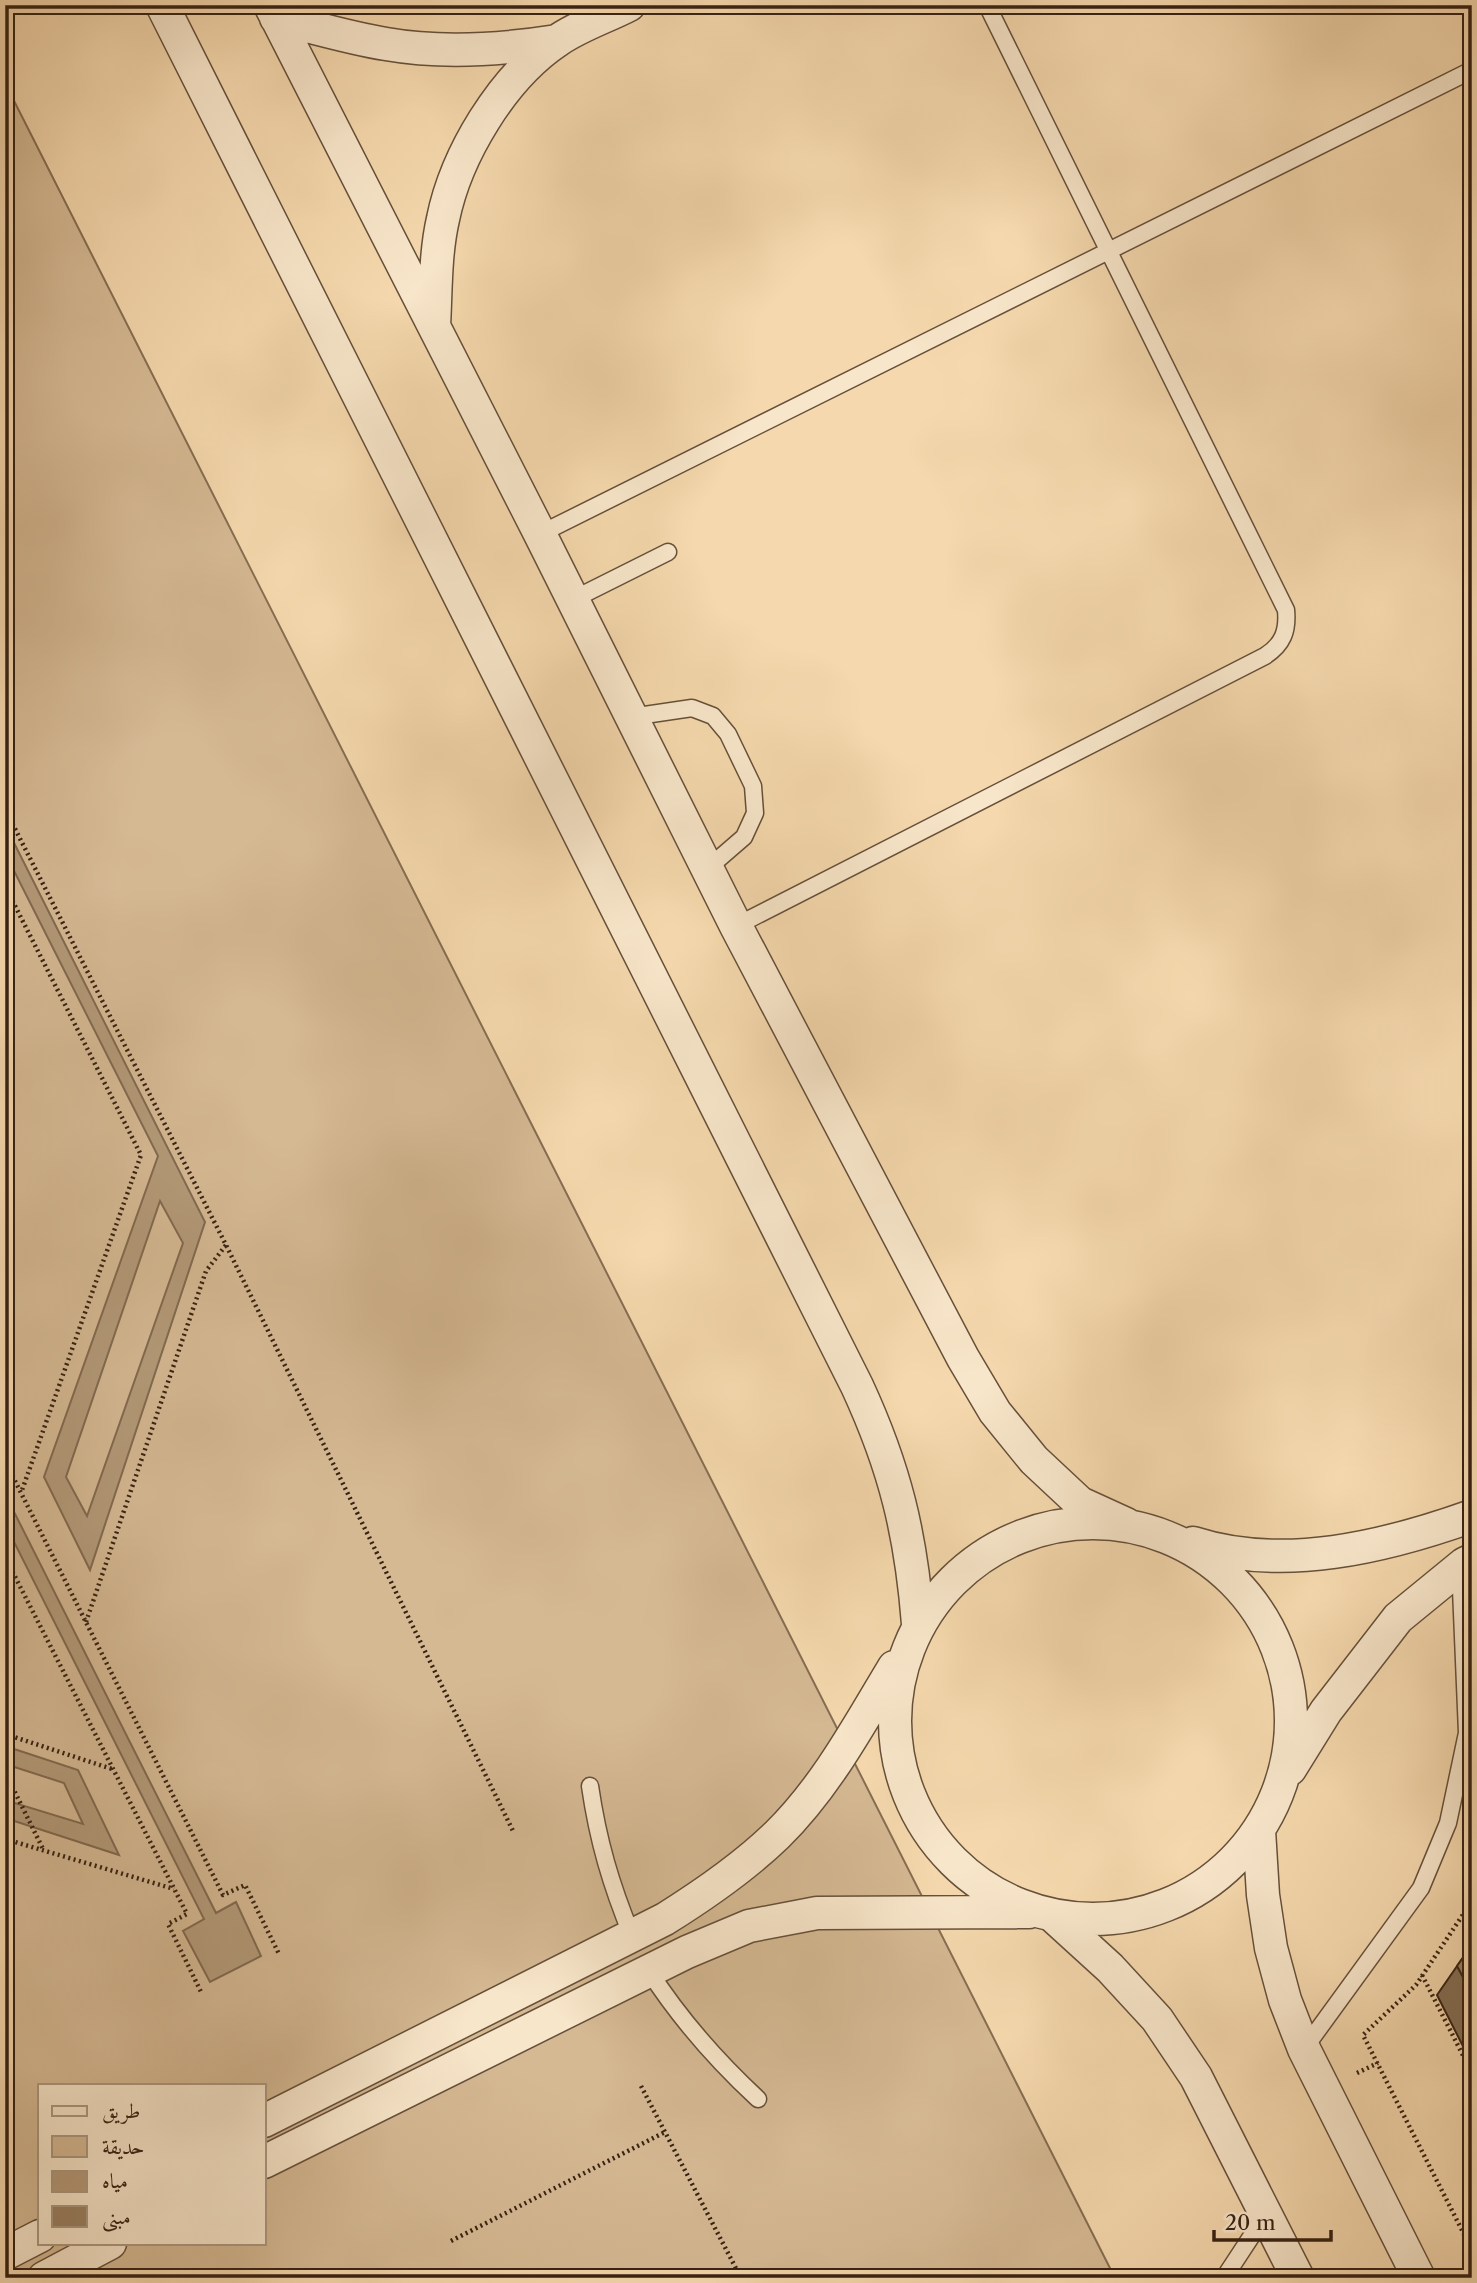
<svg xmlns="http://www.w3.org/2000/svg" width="1477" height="2283" viewBox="0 0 1477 2283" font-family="'Libre Caslon Text',Amiri,serif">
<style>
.green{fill:#d5b993;stroke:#866e53;stroke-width:2;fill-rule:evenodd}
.water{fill:#b49a79;stroke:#826a50;stroke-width:2;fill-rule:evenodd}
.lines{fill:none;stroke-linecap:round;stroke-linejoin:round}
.service-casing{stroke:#66503a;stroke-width:19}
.minor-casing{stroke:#66503a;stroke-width:35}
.path{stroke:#372213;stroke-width:4.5;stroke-dasharray:2 3.5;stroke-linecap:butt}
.service{stroke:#f8e6ca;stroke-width:16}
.minor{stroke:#f8e6ca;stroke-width:32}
.wall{fill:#846f55;stroke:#372213;stroke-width:2}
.building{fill:#9a8163;stroke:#372213;stroke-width:2}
</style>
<rect width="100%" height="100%" fill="#f5d8ad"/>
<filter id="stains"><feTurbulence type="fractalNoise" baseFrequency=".00286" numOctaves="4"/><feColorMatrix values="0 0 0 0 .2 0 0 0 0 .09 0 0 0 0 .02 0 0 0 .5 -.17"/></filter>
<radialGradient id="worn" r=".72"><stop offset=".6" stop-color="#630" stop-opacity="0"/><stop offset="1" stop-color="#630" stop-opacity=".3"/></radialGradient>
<path class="green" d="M5,83L1115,2278H5ZM40,2085H264V2243H40Z"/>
<path class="water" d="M5,825L205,1222L90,1570L44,1477L158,1156L5,853ZM160,1201L183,1243L87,1516L66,1477Z
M5,1494L216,1913L236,1902L261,1956L210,1982L183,1931L204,1919L5,1524Z
M5,1746L78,1770L119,1855L5,1818V1800L83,1824L64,1783L5,1764Z"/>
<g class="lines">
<g class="service-casing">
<path id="service" d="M540,534L1472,70
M572,600L668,552
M631,717L692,708L713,716L728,734L753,786L755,813L744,837L707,869
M736,926L1265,656C1283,644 1288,631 1286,610L987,5
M590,1786C598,1841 611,1885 632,1936
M649,1971C680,2019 716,2060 758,2099
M1304,2049L1421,1888L1448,1823L1467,1733L1461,1589L1464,1566
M1224,2278L1266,2214"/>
</g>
<g class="minor-casing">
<path id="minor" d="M162,5L857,1386C895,1468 911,1534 918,1624
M270,5L540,534L736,926L963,1358L995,1412L1034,1460L1080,1503L1126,1524
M276,18C313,27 349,38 386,44C443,54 500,50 557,41
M434,326C436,290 435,254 443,219C456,155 502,78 557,41C578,26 606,17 629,5
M895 1721a198 198 0 1 1 396 0a198 198 0 1 1-396 0Z
M1193,1543C1283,1572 1385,1547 1472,1516
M1290,1769L1326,1711L1398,1618L1464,1564L1472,1560
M1259,1830L1263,1895L1271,1948L1285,2000L1304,2049L1419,2278
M1054,1917L1110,1968L1157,2019L1196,2077L1298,2278
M264,2121L665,1919C705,1894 743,1868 777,1835C826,1787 859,1725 894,1667
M264,2162L687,1952L749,1926L817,1913L1029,1912
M5,2254L40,2236
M44,2278L110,2243"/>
</g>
<path class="path" d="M5,809L226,1245L514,1833
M5,886L141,1155L21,1493
M5,1461L223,1895L245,1885L279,1954
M5,1557L187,1914L168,1924L202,1994
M86,1622L206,1271L226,1245
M5,1734L112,1769
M5,1772L44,1851
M5,1839L174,1889
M1472,1895L1464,1913L1416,1985L1363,2035L1472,2250
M1422,1975L1472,2073
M1357,2073L1378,2063
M641,2086L741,2278
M451,2241L665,2132"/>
<use href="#service" class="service"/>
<use href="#minor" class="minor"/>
</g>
<path class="wall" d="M1472,1942V2064L1437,1995L1464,1956Z"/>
<path class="building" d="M1472,1945V1994L1457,1966Z"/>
<rect width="1477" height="2283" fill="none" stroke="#f5d8ad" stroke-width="28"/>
<rect x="7" y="7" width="1463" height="2269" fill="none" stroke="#372213" stroke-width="3.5"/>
<rect x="14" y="14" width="1449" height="2255" fill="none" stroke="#372213" stroke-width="2"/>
<rect x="38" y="2084" width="228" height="161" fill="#f8e6ca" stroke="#ab9881" stroke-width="2"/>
<rect x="52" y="2106" width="35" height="10" fill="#f8e6ca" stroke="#ab9881" stroke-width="2"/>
<text x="102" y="2118" font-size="21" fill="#372213">طريق</text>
<rect x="52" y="2136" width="35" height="21" fill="#d5b993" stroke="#ab9881" stroke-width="2"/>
<text x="102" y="2154" font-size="21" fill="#372213">حديقة</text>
<rect x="52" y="2171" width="35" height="21" fill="#b49a79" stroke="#ab9881" stroke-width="2"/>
<text x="102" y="2188" font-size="21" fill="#372213">مياه</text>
<rect x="52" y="2206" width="35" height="21" fill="#9a8163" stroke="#ab9881" stroke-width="2"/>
<text x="102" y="2224" font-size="21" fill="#372213">مبنى</text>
<path d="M1214 2230v10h117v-10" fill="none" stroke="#372213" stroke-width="3.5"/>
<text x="1225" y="2230" font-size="21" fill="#372213" stroke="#f8e6ca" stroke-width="5" paint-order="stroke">20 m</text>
<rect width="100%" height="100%" filter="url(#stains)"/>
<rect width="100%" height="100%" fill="url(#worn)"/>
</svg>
